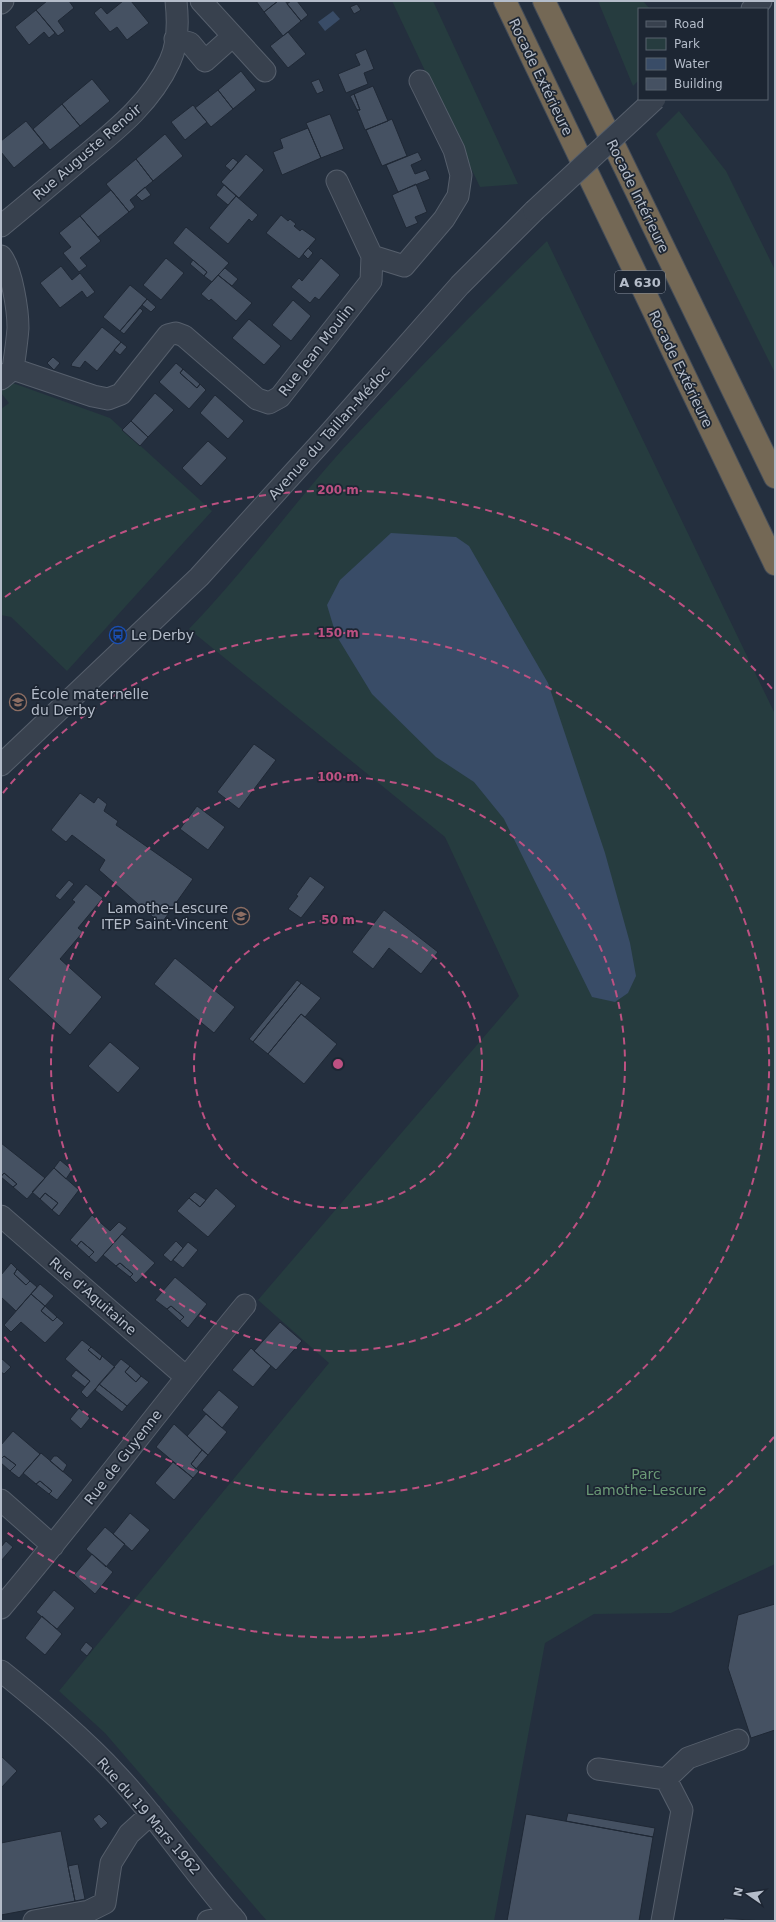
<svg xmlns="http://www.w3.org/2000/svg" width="776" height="1922" viewBox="0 0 776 1922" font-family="'DejaVu Sans',sans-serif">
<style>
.green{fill:#263c3f}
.water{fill:#394c67}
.building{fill:#455162;stroke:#1f2835}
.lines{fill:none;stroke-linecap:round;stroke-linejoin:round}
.minor-casing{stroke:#565f6c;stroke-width:23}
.highway-casing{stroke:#434c59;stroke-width:24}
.minor{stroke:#38414e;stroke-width:21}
.highway{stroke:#746855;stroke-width:22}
.minor-bridge-casing{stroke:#565f6c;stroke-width:23;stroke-linecap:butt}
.minor-bridge{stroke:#38414e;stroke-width:21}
.ring{fill:none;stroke:#bd5182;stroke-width:2;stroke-dasharray:7 5}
.labels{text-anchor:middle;stroke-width:3.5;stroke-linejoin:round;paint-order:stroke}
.shield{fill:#1d2633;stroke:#878f9c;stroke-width:1}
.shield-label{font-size:13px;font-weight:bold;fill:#b4bcc9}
.street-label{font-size:14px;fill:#b4bcc9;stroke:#1d2633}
.poi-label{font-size:14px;fill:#b4bcc9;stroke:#1d2633;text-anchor:start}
.park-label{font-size:14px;fill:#6b9a76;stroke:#1d2633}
.centre{fill:#bd5182;stroke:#1d2633;stroke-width:2}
.ring-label{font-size:12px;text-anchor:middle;font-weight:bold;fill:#bd5182;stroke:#1d2633;stroke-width:3.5;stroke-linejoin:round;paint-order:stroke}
</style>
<rect width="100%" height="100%" fill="#242f3e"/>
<path class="green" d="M392,1H433L518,184L480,187Z
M598,1H643L650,9H639V80L633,86Z
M679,111L726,171L775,270V373L656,134Z
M547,241L775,714V1564L671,1613L594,1614L545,1643L494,1921H267L105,1733L59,1691L329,1363L258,1300L519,996L445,837L189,629C244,572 290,508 343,449C409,378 477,309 547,241Z
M10,382L110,418L212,511L67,671L11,617L1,615V409L9,403L1,393V389Z"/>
<path class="water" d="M333,11L340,19L325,31L318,22Z
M391,533L456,537L469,546L548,683L605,853L630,943L636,976L628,993L615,1002L592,997L504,819L474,782L436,757L372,694L336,635L327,605L340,580Z"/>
<path class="building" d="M47,1H69L74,8L58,21L65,31L58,36L36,10Z
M123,1H131L149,23L127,40L117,27L110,32L94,13L101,7L107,14Z
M256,1H278L264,12Z
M278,1H285L301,21L283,36L264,12Z
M291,1H297L308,15L301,21L287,4Z
M357,4L361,10L354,14L350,7Z
M36,10L55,33L49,38L44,32L29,45L15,27Z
M288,32L306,54L288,68L270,46Z
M366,49L374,69L364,73L368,84L346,93L338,74L360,65L355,54Z
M241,71L256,90L233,109L218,90Z
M92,79L110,101L80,126L62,104Z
M319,79L324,91L317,94L311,82Z
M373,86L388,121L365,130L357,110H360L354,94Z
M218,90L233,109L211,127L195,108Z
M354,94L360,110H357L350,96Z
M62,104L80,126L50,150L33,129Z
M193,105L207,122L185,140L171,122Z
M330,114L344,149L321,158L306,123Z
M392,119L407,156L382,166L366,130Z
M26,121L44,143L14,168L1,152V141Z
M308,128L321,158L282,175L273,152L283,148L280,139Z
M165,134L183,156L153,181L136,159Z
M418,152L422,160L411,165L415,174L426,170L430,179L398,192L386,165Z
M246,154L264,170L239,198L221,182Z
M233,158L238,162L231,171L225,166Z
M136,159L153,181L130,200L135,207L129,212L106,184Z
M416,184L427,212L415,217L418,223L406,228L392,195Z
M224,185L236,196L228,205L216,195Z
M145,187L151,195L142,201L136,195Z
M111,190L129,212L98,237L80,216Z
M236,196L258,215L252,222L249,219L228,244L209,228Z
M281,215L288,221L290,219L296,224L294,226L300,231L302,229L316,239L299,259L266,233Z
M80,216L101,241L80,258L87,266L79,272L63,253L71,247L59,233Z
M186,227L229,263L212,282L204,276L207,272L173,243Z
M308,248L313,253L308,259L303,254Z
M166,258L184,273L161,300L143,285Z
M321,258L340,275L319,300L315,297L310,303L291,287L299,278L302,281Z
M193,260L207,272L204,276L190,264Z
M61,266L72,280L80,273L95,292L87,298L82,291L60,308L40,283Z
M225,268L238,279L232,286L218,275Z
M218,275L252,303L236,321L211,299L209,301L201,294Z
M130,285L147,299L120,331L103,317Z
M147,299L156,307L151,312L142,305Z
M293,300L311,316L291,341L272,325Z
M140,308L143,311L124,334L120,331Z
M249,319L281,346L264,365L232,338Z
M102,327L121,342L97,371L85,361L80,368L71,366L72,363Z
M121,342L127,347L120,355L114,350Z
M53,357L60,363L54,370L47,363Z
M176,363L183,369L180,373L197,388L200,384L206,390L189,409L159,382Z
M183,369L200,384L197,388L180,373Z
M155,393L174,410L148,437L131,421Z
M215,395L244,421L228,439L200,413Z
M131,421L148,437L140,446L122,430Z
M208,441L227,458L201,486L182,468Z
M254,744L276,760L239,809L217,792Z
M80,793L94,803L98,797L107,804L104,811L118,821L116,825L193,879L161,924L99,870L105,860L72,835L66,842L51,830Z
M197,806L225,827L208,850L180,829Z
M310,876L325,887L301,918L288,909L298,896L296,895Z
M69,880L74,884L60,900L55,896Z
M86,884L103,898L78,928L83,932L60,959L102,997L70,1035L8,979L75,902L72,900Z
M384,910L438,952L421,974L389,948L373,969L352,952Z
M175,958L235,1007L214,1033L154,984Z
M297,980L301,983L253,1042L249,1039Z
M301,983L321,998L305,1017L301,1014L268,1054L253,1042Z
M301,1014L337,1044L304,1084L268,1054Z
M110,1042L140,1068L118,1093L88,1066Z
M1,1143L45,1178L27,1199L13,1187L17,1184L4,1173L1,1176Z
M60,1160L72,1170L66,1179L54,1168Z
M54,1168L79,1190L59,1216L52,1210L58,1203L45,1193L40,1199L32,1192Z
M4,1173L17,1184L13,1187L1,1177Z
M216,1188L236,1206L208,1237L177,1211L189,1198L200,1207Z
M195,1192L206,1200L200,1207L189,1198Z
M45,1193L58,1203L52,1210L40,1199Z
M92,1215L110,1231L119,1222L127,1228L96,1263L89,1257L94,1252L81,1241L77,1246L70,1240Z
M122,1234L155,1263L136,1283L130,1277L133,1274L120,1263L116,1266L103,1255Z
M81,1241L94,1252L89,1257L77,1246Z
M176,1241L183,1248L171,1262L163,1255Z
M188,1242L198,1250L183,1268L173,1260Z
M11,1263L17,1269L14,1274L26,1285L30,1281L37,1287L16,1311L1,1297V1275Z
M120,1263L133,1274L130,1277L116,1266Z
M17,1269L30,1281L26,1285L14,1274Z
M175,1277L207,1304L188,1328L180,1321L184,1317L171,1306L167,1309L155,1300Z
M40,1284L54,1296L45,1306L31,1294Z
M31,1294L45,1306L41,1311L53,1321L57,1317L64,1323L45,1343L21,1322L11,1332L4,1325Z
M45,1306L57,1317L53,1321L41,1311Z
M171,1306L184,1317L180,1321L167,1309Z
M280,1322L302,1341L276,1370L254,1351Z
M82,1340L91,1347L88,1350L100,1360L102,1356L115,1367L87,1398L81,1392L90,1381L65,1359Z
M91,1347L102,1356L100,1360L88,1350Z
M251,1348L271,1366L253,1387L232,1370Z
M1,1358L11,1367L4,1374L1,1372Z
M121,1359L130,1366L125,1372L136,1382L141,1376L149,1382L127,1406L99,1384Z
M130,1366L141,1376L136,1382L125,1372Z
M76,1370L90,1381L85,1387L71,1376Z
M99,1384L127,1406L122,1412L95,1390Z
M219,1390L239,1407L222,1428L202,1410Z
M79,1408L90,1418L81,1429L70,1419Z
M206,1414L227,1432L208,1455L187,1436Z
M174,1424L202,1450L191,1464L199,1471L193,1478L156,1447Z
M13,1431L40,1454L19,1478L10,1471L16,1465L4,1456L1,1459V1445Z
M202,1450L208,1455L196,1469L191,1464Z
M41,1453L73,1480L57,1500L49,1494L52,1491L40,1481L36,1484L23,1473Z
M4,1456L16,1465L10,1471L1,1463V1459Z
M54,1456H57L67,1465L63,1472L50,1461Z
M173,1462L193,1478L174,1500L155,1483Z
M40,1481L52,1491L49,1494L36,1484Z
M130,1513L150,1530L132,1551L113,1534Z
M105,1527L125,1544L106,1567L86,1549Z
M6,1541L13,1547L1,1561V1547Z
M92,1554L113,1572L95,1594L74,1575Z
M54,1590L75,1608L57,1629L36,1612Z
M775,1604V1730L751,1738L728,1668L738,1615Z
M42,1616L62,1634L45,1655L25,1638Z
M86,1642L93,1648L87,1656L80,1650Z
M1,1756L17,1771L1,1788Z
M568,1813L655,1828L653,1837L566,1821Z
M99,1814L108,1823L101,1829L93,1819Z
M526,1814L653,1837L639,1921H507Z
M61,1831L75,1901L1,1915V1843Z
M78,1864L85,1899L75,1901L68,1866Z
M724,1918L761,1921H723Z"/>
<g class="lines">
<g class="minor-casing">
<path id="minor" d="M201,1L265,71
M1,3L3,1
M752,9L761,1
M175,39L190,43L205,61L233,36
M1,226C28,204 54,182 81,159C115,131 151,103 170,61C178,44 178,19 176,1
M1,256C12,269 18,311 18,328C17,342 15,355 13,369L1,379
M372,256L404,266L444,219L458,196L461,175L454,150L420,81
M13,369L93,396L108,399L121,394L168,335L176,333L184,336L257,399L269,403L280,397L371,281L372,256L337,181
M1,765L199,577L327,436L460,285L534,211
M1,1216L186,1377
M1,1500L53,1546
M1,1608C85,1509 162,1405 245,1305
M1,1671C42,1704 83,1738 119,1777C161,1822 195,1875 236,1921
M598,1769L666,1779L682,1810L662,1921
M666,1779L688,1758L738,1740
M34,1921L89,1911L105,1903L111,1863L129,1834L151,1814
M208,1921L232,1916"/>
</g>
<g class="highway-casing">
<path id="highway" d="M505,1L775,564
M544,1L775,477"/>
</g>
<use href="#minor" class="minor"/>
<use href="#highway" class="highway"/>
<g class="minor-bridge-casing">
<path id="minor-bridge" d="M534,211L655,99"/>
</g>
<use href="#minor-bridge" class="minor-bridge"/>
</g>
<g class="ring">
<circle cx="338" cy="1064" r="144"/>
<circle cx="338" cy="1064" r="287"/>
<path d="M3 793A431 431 0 1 1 3 1335"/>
<path d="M774 1437A574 574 0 0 1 5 1531M5 597A574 574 0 0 1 774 691"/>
</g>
<defs>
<g id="bus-ring" transform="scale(0.9)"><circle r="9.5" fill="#1d2633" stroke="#1a4fb4" stroke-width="1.5"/><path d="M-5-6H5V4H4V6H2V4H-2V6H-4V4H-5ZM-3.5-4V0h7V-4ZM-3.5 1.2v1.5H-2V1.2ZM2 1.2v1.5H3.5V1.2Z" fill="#1a4fb4"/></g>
<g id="school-ring" transform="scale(0.9)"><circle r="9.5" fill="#1d2633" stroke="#8d6e63" stroke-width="1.5"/><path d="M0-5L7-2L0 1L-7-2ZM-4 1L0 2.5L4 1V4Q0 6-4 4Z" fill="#8d6e63"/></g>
</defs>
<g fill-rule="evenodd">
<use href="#bus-ring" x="118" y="635"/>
<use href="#school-ring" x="18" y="702"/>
<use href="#school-ring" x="241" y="916"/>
</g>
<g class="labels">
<rect class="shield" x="615" y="271" width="50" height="22" rx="3"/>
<g class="shield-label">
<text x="640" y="287">A 630</text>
</g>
<g class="street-label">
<text transform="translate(541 77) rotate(64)" y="5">Rocade Extérieure</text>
<text transform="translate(87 152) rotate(-41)" y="5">Rue Auguste Renoir</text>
<text transform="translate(638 196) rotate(64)" y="5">Rocade Intérieure</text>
<text transform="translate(316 350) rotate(-52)" y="5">Rue Jean Moulin</text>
<text transform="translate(681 369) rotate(64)" y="5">Rocade Extérieure</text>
<text transform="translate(329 433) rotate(-48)" y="5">Avenue du Taillan-Médoc</text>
<text transform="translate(93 1296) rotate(41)" y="5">Rue d'Aquitaine</text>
<text transform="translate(123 1457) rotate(-52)" y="5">Rue de Guyenne</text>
<text transform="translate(149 1816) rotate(49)" y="5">Rue du 19 Mars 1962</text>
</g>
<g class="poi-label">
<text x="131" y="640">Le Derby</text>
<text x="31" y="699">École maternelle<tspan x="31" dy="16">du Derby</tspan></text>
<text x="228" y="913" text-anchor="end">Lamothe-Lescure<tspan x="228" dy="16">ITEP Saint-Vincent</tspan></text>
</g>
<g class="park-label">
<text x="646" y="1479">Parc<tspan x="646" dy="16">Lamothe-Lescure</tspan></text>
</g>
</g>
<circle cx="338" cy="1064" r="6" class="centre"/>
<g class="ring-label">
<text x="338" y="494">200 m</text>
<text x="338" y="637">150 m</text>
<text x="338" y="781">100 m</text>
<text x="338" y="924">50 m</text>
</g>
<rect width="776" height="1922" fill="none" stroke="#b4bcc9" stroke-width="4"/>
<rect x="638" y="8" width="130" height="92" fill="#1d2633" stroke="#59626f"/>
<rect x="646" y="21" width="20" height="6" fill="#38414e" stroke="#59626f"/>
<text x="674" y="28" font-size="12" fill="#b4bcc9">Road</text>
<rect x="646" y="38" width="20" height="12" fill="#263c3f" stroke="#59626f"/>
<text x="674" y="48" font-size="12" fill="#b4bcc9">Park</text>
<rect x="646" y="58" width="20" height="12" fill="#394c67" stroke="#59626f"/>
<text x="674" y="68" font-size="12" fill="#b4bcc9">Water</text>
<rect x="646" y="78" width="20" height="12" fill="#455162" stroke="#59626f"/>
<text x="674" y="88" font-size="12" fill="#b4bcc9">Building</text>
<g transform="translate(748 1894) rotate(283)" stroke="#1d2633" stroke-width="3" paint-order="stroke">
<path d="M0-3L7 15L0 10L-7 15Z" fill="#b4bcc9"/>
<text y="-6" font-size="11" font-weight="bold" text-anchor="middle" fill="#b4bcc9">N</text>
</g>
</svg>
